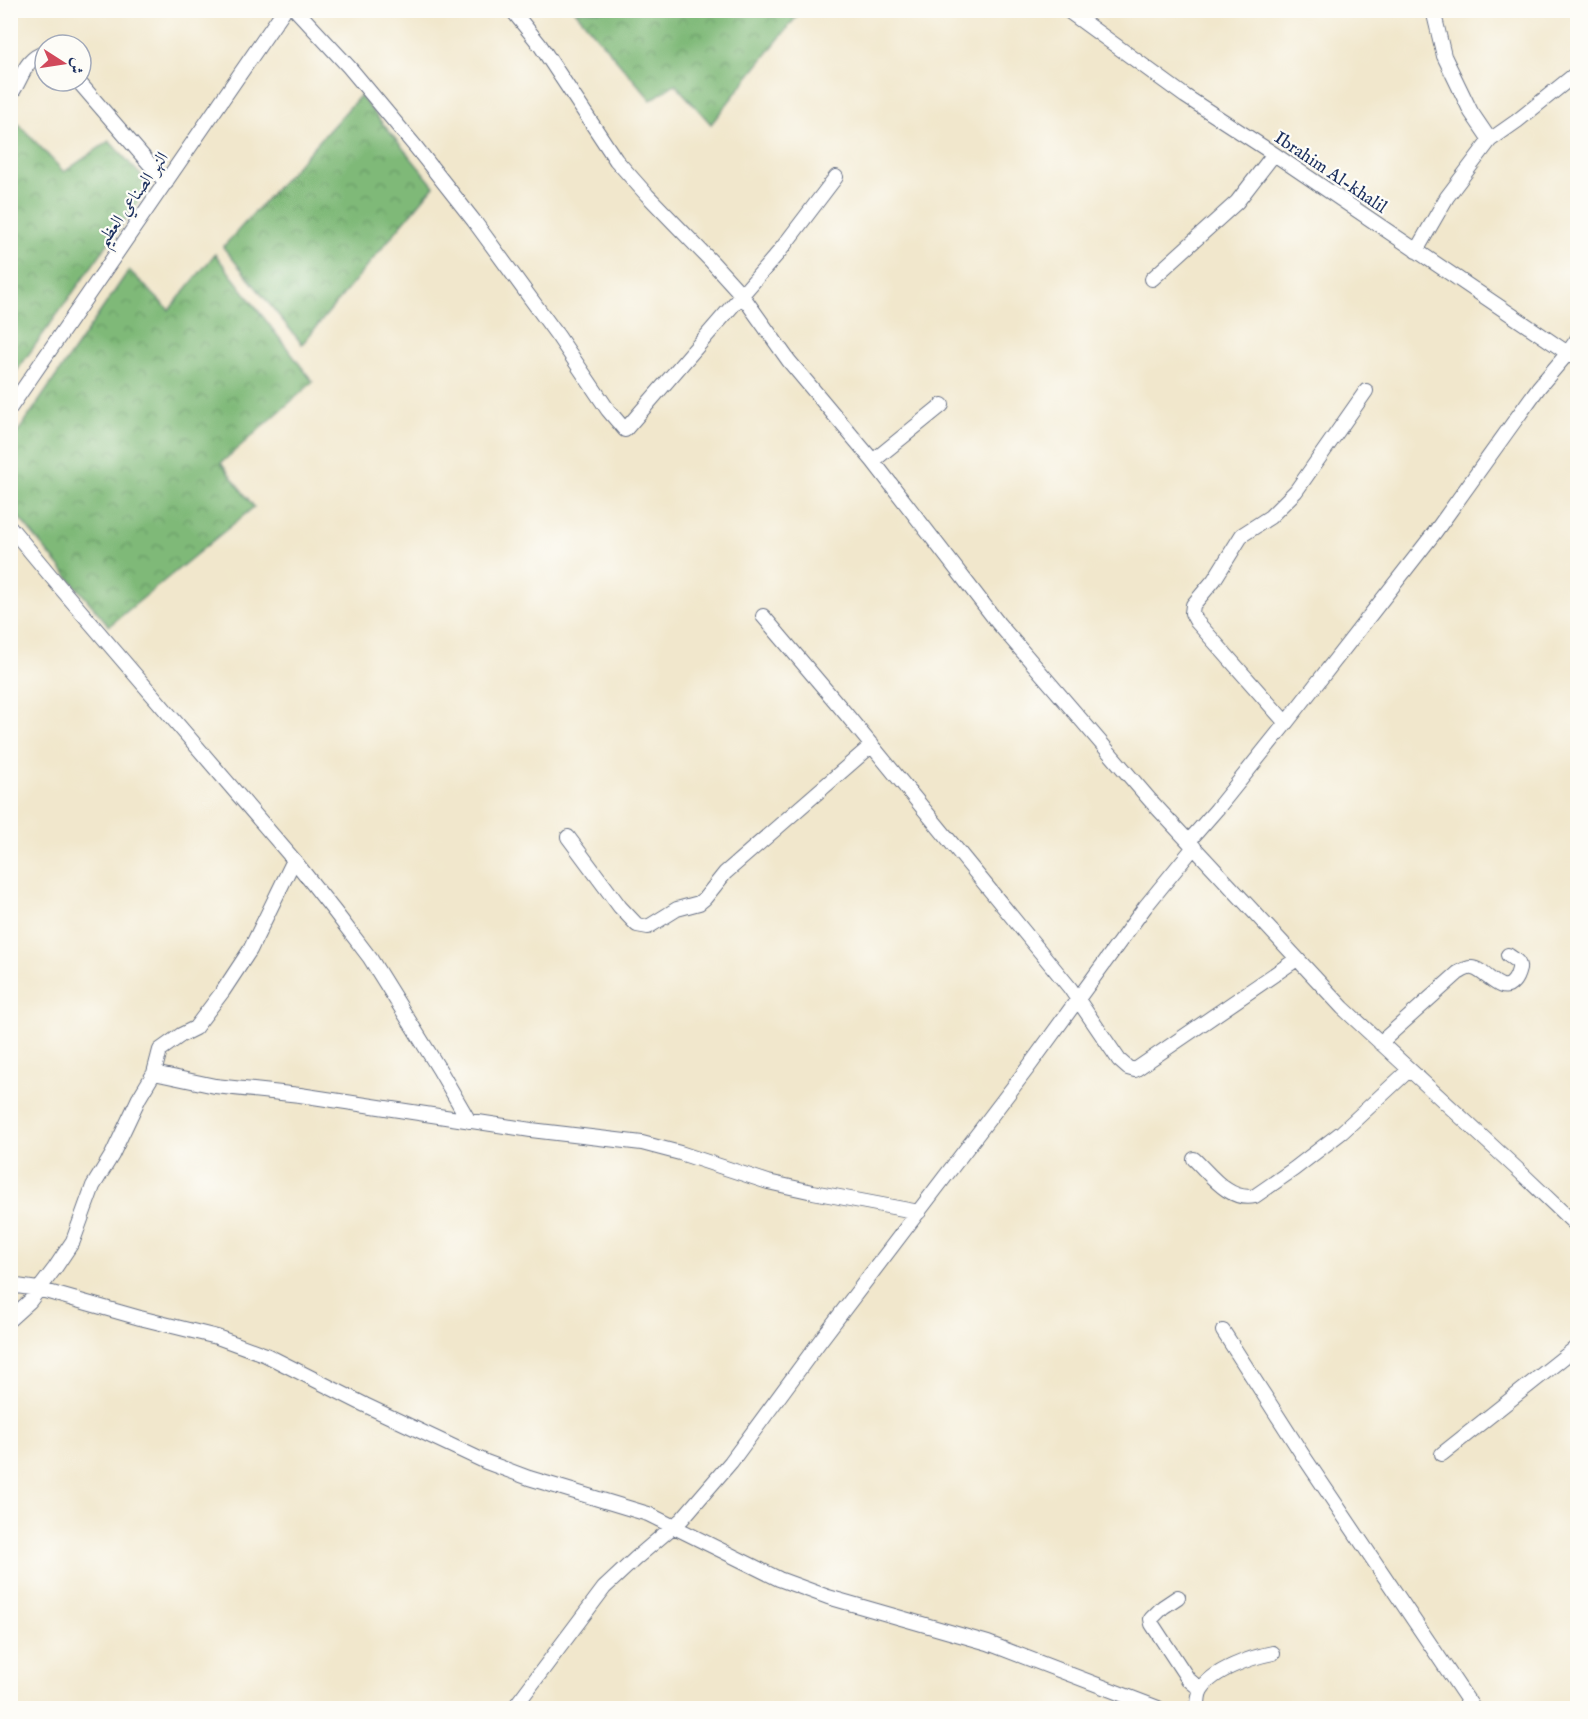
<svg xmlns="http://www.w3.org/2000/svg" width="1588" height="1719" viewBox="0 0 1588 1719" font-family="'IM FELL English',Amiri,serif">
<style>
.forest{fill:url(#forest-crowns);stroke:#4d746b;stroke-width:1.5}
.lines{fill:none;stroke-linecap:round;stroke-linejoin:round}
.minor-casing{stroke:#666f84;stroke-width:16}
.minor{stroke:#fff;stroke-width:14}
.labels{text-anchor:middle;stroke-width:4.5;stroke-linejoin:round;paint-order:stroke}
.street-label{font-size:18px;fill:#1b2f5e;stroke:#fdfcf7}
</style>
<defs>
<pattern id="forest-crowns" width="20" height="18" patternUnits="userSpaceOnUse" patternTransform="scale(1.5)"><rect width="20" height="18" fill="#7fb978"/><path d="M2 6a3 3 0 1 1 6 0M12 15a3 3 0 1 1 6 0" fill="none" stroke="#679766"/></pattern>
</defs>
<rect width="100%" height="100%" fill="#fdfcf7"/>
<filter id="ink" filterUnits="userSpaceOnUse"><feTurbulence type="fractalNoise" baseFrequency=".0167" numOctaves="2"/><feDisplacementMap in="SourceGraphic" scale="12" xChannelSelector="R" yChannelSelector="G"/><feConvolveMatrix kernelMatrix="1 2 1 2 8 2 1 2 1" color-interpolation-filters="sRGB"/></filter>
<filter id="wash" filterUnits="userSpaceOnUse"><feTurbulence type="fractalNoise" baseFrequency=".008" numOctaves="4" result="noise"/><feDisplacementMap in="SourceGraphic" scale="24" xChannelSelector="R" yChannelSelector="G"/><feGaussianBlur stdDeviation="1.35" result="paint"/><feColorMatrix in="noise" values="0 0 0 0 0 0 0 0 0 0 0 0 0 0 0 0 0 1.4 0 .05"/><feComposite in="paint" operator="in"/></filter>
<g filter="url(#wash)">
<rect width="100%" height="100%" fill="#f1e7cc"/>
<path class="forest" d="M575,11H801L711,124L675,84L651,100Z
M360,96L434,186L302,344L223,247Z
M11,116L64,172L109,141L150,185L11,379Z
M215,254L313,382L221,463L254,507L109,626L11,508V442L129,270L169,310Z"/>
</g>
<g filter="url(#ink)">
<g class="lines">
<g class="minor-casing">
<path id="minor" d="M296,10L349,67L415,146L474,221L558,336L608,410L625,430L779,252L836,177
M512,10L540,45L616,160L647,195L712,262L742,295L789,361L873,461L998,623L1150,800L1343,1008L1515,1167L1578,1227
M1067,10L1185,96L1274,154L1578,360
M1433,10L1444,56L1471,112L1490,140
M78,81L166,183
M10,95C22,82 23,58 45,53
M1416,251L1447,197L1490,140L1517,121L1578,72
M1152,279L1237,202L1274,154
M10,408L284,10
M873,461L942,405
M10,527L59,586L294,860L335,912L370,958L439,1069L469,1121
M763,616L846,714L1070,988L1119,1060L1128,1068L1135,1070L1297,959
M1286,723L1197,622L1192,613L1193,605L1214,580L1242,535L1270,517L1296,491L1366,391
M568,837L620,907L637,925L648,927L677,909L699,903L705,898L725,873L872,745
M1189,841L1217,809L1286,723L1435,532L1539,387L1567,354L1578,338
M1380,1043L1458,973C1462,971 1467,967 1472,968C1485,969 1501,997 1513,982C1516,979 1518,973 1519,969C1520,961 1513,959 1508,955
M154,1073L215,1086L300,1095L531,1130L642,1143L680,1153L768,1182L813,1192L919,1212
M1194,1159C1210,1174 1229,1202 1255,1196L1294,1169L1342,1132L1409,1070
M10,1285L38,1289L140,1318L217,1337L266,1355L365,1405L486,1462L529,1478L648,1514L779,1579L828,1597L988,1643L1158,1708
M10,1319L30,1301L55,1268L73,1241L93,1186L112,1155L139,1098L154,1073L160,1050L181,1035L195,1028L223,991L250,950L294,860
M1223,1331L1302,1454L1473,1708
M1442,1454L1578,1346
M1178,1597L1163,1607L1151,1619L1152,1624L1188,1679L1195,1685L1203,1687
M514,1708L604,1588L635,1559L682,1519L731,1462L820,1341L1027,1069L1145,907L1194,847
M1198,1708C1198,1702 1198,1695 1201,1690C1212,1670 1252,1657 1273,1653"/>
</g>
<use href="#minor" class="minor"/>
</g>
</g>
<g class="labels">
<g class="street-label">
<text transform="translate(1331 172) rotate(34)" y="6">Ibrahim Al-khalil</text>
<text transform="translate(132 199) rotate(-55)" y="6">النهر الصناعي العظيم</text>
</g>
</g>
<rect width="1588" height="1719" fill="none" stroke="#fdfcf7" stroke-width="36"/>
<g transform="translate(63 63) rotate(102)"><circle r="28" fill="#fdfcf7" stroke="#a3aaba" stroke-width="1.5"/>
<path d="M0-4.5L10 22L0 15L-10 22Z" fill="#d1495b"/>
<text y="-9" font-size="16" font-weight="bold" text-anchor="middle" fill="#1b2f5e">ش</text>
</g>
</svg>
